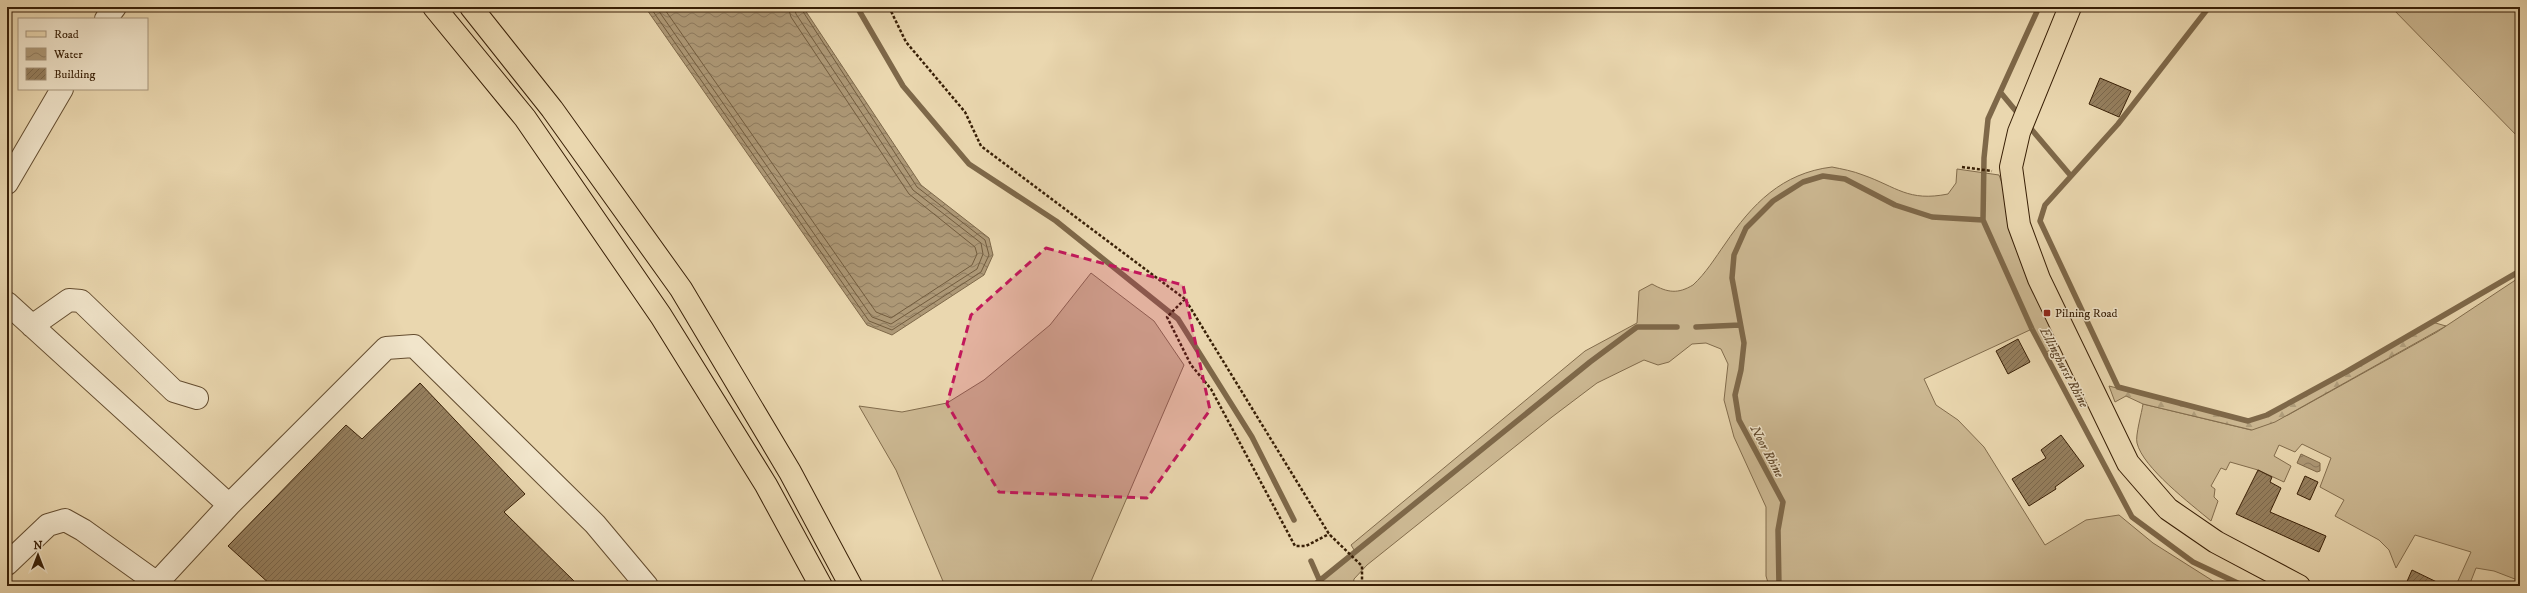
<svg xmlns="http://www.w3.org/2000/svg" width="2527" height="593" viewBox="0 0 2527 593" font-family="'IM FELL DW Pica',serif">
<style>
.grass{fill:#ccb892;stroke:#826c4c}
.forest{fill:url(#forest-firs);stroke:#826c4c}
.water{fill:url(#water-waves);stroke:#7e6849}
.lines{fill:none;stroke-linecap:round;stroke-linejoin:round}
.shore{stroke:#725c3e;stroke-width:1}
.stream{stroke:#7e6849;stroke-width:5.5}
.building{fill:url(#building-hatch);stroke:#381f06}
.minor-casing{stroke:#644d30;stroke-width:24}
.major-casing{stroke:#381f06;stroke-width:24}
.highway-casing{stroke:#381f06;stroke-width:24}
.path{stroke:#381f06;stroke-width:2.5;stroke-dasharray:3 2;stroke-linecap:butt}
.minor{stroke:#f1e5cb;stroke-width:22}
.major{stroke:#ead7af;stroke-width:22}
.highway{stroke:#ead7af;stroke-width:22}
.marked{fill:#c2185b;fill-opacity:0.2;stroke:#c2185b;stroke-width:3;stroke-dasharray:8 5;stroke-linejoin:round}
.poi-dot{fill:#8f2418;stroke:#f1e5cb;stroke-width:1.5}
.labels{text-anchor:middle;stroke-width:3;stroke-linejoin:round;paint-order:stroke}
.poi-label{font-size:12px;fill:#381f06;stroke:#f1e5cb;text-anchor:start}
.water-label{font-size:13px;font-style:italic;fill:#61492d;stroke:#f1e5cb}
</style>
<defs>
<pattern id="forest-firs" width="22" height="20" patternUnits="userSpaceOnUse"><rect width="22" height="20" fill="#ccb892"/><path d="M5 1l3.5 6h-7zM16 11l3.5 6h-7z" fill="#b09e7c"/></pattern>
<pattern id="water-waves" width="16" height="10" patternUnits="userSpaceOnUse"><rect width="16" height="10" fill="#ad9876"/><path d="M0 5q4-4 8 0t8 0" fill="none" stroke="#8e7b5f"/></pattern>
<pattern id="building-hatch" width="6" height="6" patternUnits="userSpaceOnUse"><rect width="6" height="6" fill="#957f5e"/><path d="M-1 1l2-2M0 6l6-6M5 7l2-2" fill="none" stroke="#7b674c"/></pattern>
</defs>
<rect width="100%" height="100%" fill="#ead7af"/>
<filter id="stains"><feTurbulence type="fractalNoise" baseFrequency=".005" numOctaves="4"/><feColorMatrix values="0 0 0 0 .2 0 0 0 0 .09 0 0 0 0 .02 0 0 0 .5 -.17"/></filter>
<radialGradient id="worn" r=".72"><stop offset=".6" stop-color="#630" stop-opacity="0"/><stop offset="1" stop-color="#630" stop-opacity=".3"/></radialGradient>
<path class="grass" d="M2391,7H2520V139Z
M1832,167C1842,169 1853,171 1863,175C1897,187 1908,202 1948,194L1956,183L1957,169L1999,175L2061,345L2044,353L2032,329L1924,379L1936,405L1958,420L1984,447L2045,545L2086,520L2119,515L2153,543L2221,586H1769L1766,576V507L1734,437L1724,400L1728,364L1721,349L1706,343L1692,344L1669,362L1658,365L1644,360L1597,383L1552,417L1367,565L1354,579L1353,586H1322L1320,581L1356,553L1351,545L1585,351L1637,323L1639,291L1652,284C1668,293 1678,294 1693,285C1706,273 1715,258 1725,244C1752,204 1782,173 1832,167Z
M1091,273L1154,321L1184,365L1089,586H945L896,470L859,406L902,412L947,403L984,380L1050,325Z
M2520,277V513L2517,519L2520,521V581L2494,571L2476,568L2469,586L2457,583L2471,552L2415,535L2396,568L2389,550L2379,540L2335,516L2344,500L2320,487L2331,458L2302,444L2295,452L2279,445L2274,456L2291,466L2284,482L2258,470L2230,462L2226,470L2221,468L2211,486L2215,489L2214,497L2218,501L2211,521C2191,504 2143,468 2137,443C2135,436 2142,412 2143,404L2251,430L2288,415L2437,332Z"/>
<path class="forest" d="M2432,322L2446,326L2275,422L2252,430L2143,404L2126,396L2115,402L2109,386L2248,421L2267,415Z"/>
<path class="water" d="M645,7H803L921,185L989,238L993,255L984,275L892,335L867,325Z
M2301,454L2320,463V471L2317,472L2297,463Z"/>
<g class="lines">
<path class="shore" d="M650,7L869,321L892,330L981,272L989,255L985,240L917,187L800,7
M656,7L872,317L891,324L977,269L983,254L981,243L913,190L796,14L794,7
M663,7L876,312L891,318L972,265L977,254L975,247L909,194L791,17L788,7"/>
<path class="stream" d="M857,7L903,86L969,164L1056,221L1178,319L1252,437L1294,520
M2039,7L1988,119L1984,158L1983,220L2032,329L2132,517L2193,562L2244,586
M2209,7L2118,124L2045,205L2040,221L2118,387L2248,421L2267,415L2346,372L2520,271
M2001,93L2020,116
M2027,124L2071,176
M1696,327L1740,325
M1311,561L1322,586
M1313,586L1590,362L1637,327H1677
M1779,586L1778,530L1783,502L1739,420L1735,395L1741,370L1744,343L1732,278L1734,255L1746,228L1773,201L1803,182L1823,176L1845,179L1895,205L1932,217L1983,220"/>
</g>
<path class="building" d="M2100,78L2131,91L2119,117L2089,104Z
M2018,339L2030,362L2008,374L1996,351Z
M420,383L525,494L504,512L579,586H272L228,546L346,425L362,439Z
M2061,435L2084,466L2055,487L2056,489L2029,506L2012,479L2046,458L2041,450Z
M2258,470L2272,477L2270,482L2281,488L2270,512L2326,536L2319,552L2236,514Z
M2305,476L2318,482L2310,500L2297,494Z
M2412,570L2445,586H2405Z"/>
<g class="lines">
<g class="minor-casing">
<path id="minor" d="M106,19L115,7
M7,183L62,89
M7,303L229,505
M32,326L69,300L81,301L174,391L197,398
M7,564L48,525L65,520L83,530L157,583
M154,586L229,505L386,348L414,346L595,524L647,586"/>
</g>
<g class="major-casing">
<path id="major" d="M2070,7L2019,132L2011,167L2019,225L2039,279L2128,463L2168,509L2216,542L2299,586"/>
</g>
<g class="highway-casing">
<path id="highway" d="M434,7L525,118L661,316L766,485L821,586
M471,7L552,109L681,289L790,472L851,586"/>
</g>
<path class="path" d="M889,7L906,42L965,112L981,146L1185,299L1329,534L1362,566V586
M1962,167L1992,171
M1185,299L1167,317L1191,365L1211,389L1295,546H1306L1329,534"/>
<use href="#minor" class="minor"/>
<use href="#major" class="major"/>
<use href="#highway" class="highway"/>
</g>
<path class="marked" d="M1046,248L1183,285L1210,410L1147,498L999,492L947,404L971,315Z"/>
<rect class="poi-dot" x="2043" y="309" width="8" height="8" rx="2"/>
<g class="labels">
<g class="poi-label">
<text x="2055" y="317">Pilning Road</text>
</g>
<g class="water-label">
<text transform="translate(2065 367) rotate(62)" y="5">Ellinghurst Rhine</text>
<text transform="translate(1768 451) rotate(62)" y="5">Noor Rhine</text>
</g>
</g>
<rect width="2527" height="593" fill="none" stroke="#ead7af" stroke-width="24"/>
<rect x="8" y="8" width="2511" height="577" fill="none" stroke="#381f06" stroke-width="2"/>
<rect x="12" y="12" width="2503" height="569" fill="none" stroke="#381f06"/>
<rect x="18" y="18" width="130" height="72" fill="#f1e5cb" stroke="#a7967c"/>
<rect x="26" y="31" width="20" height="6" fill="#ead7af" stroke="#a7967c"/>
<text x="54" y="38" font-size="12" fill="#381f06">Road</text>
<rect x="26" y="48" width="20" height="12" fill="url(#water-waves)" stroke="#a7967c"/>
<text x="54" y="58" font-size="12" fill="#381f06">Water</text>
<rect x="26" y="68" width="20" height="12" fill="url(#building-hatch)" stroke="#a7967c"/>
<text x="54" y="78" font-size="12" fill="#381f06">Building</text>
<g transform="translate(38 555)" stroke="#f1e5cb" stroke-width="3" paint-order="stroke">
<path d="M0-3L7 15L0 10L-7 15Z" fill="#381f06"/>
<text y="-6" font-size="11" font-weight="bold" text-anchor="middle" fill="#381f06">N</text>
</g>
<rect width="100%" height="100%" filter="url(#stains)"/>
<rect width="100%" height="100%" fill="url(#worn)"/>
</svg>
